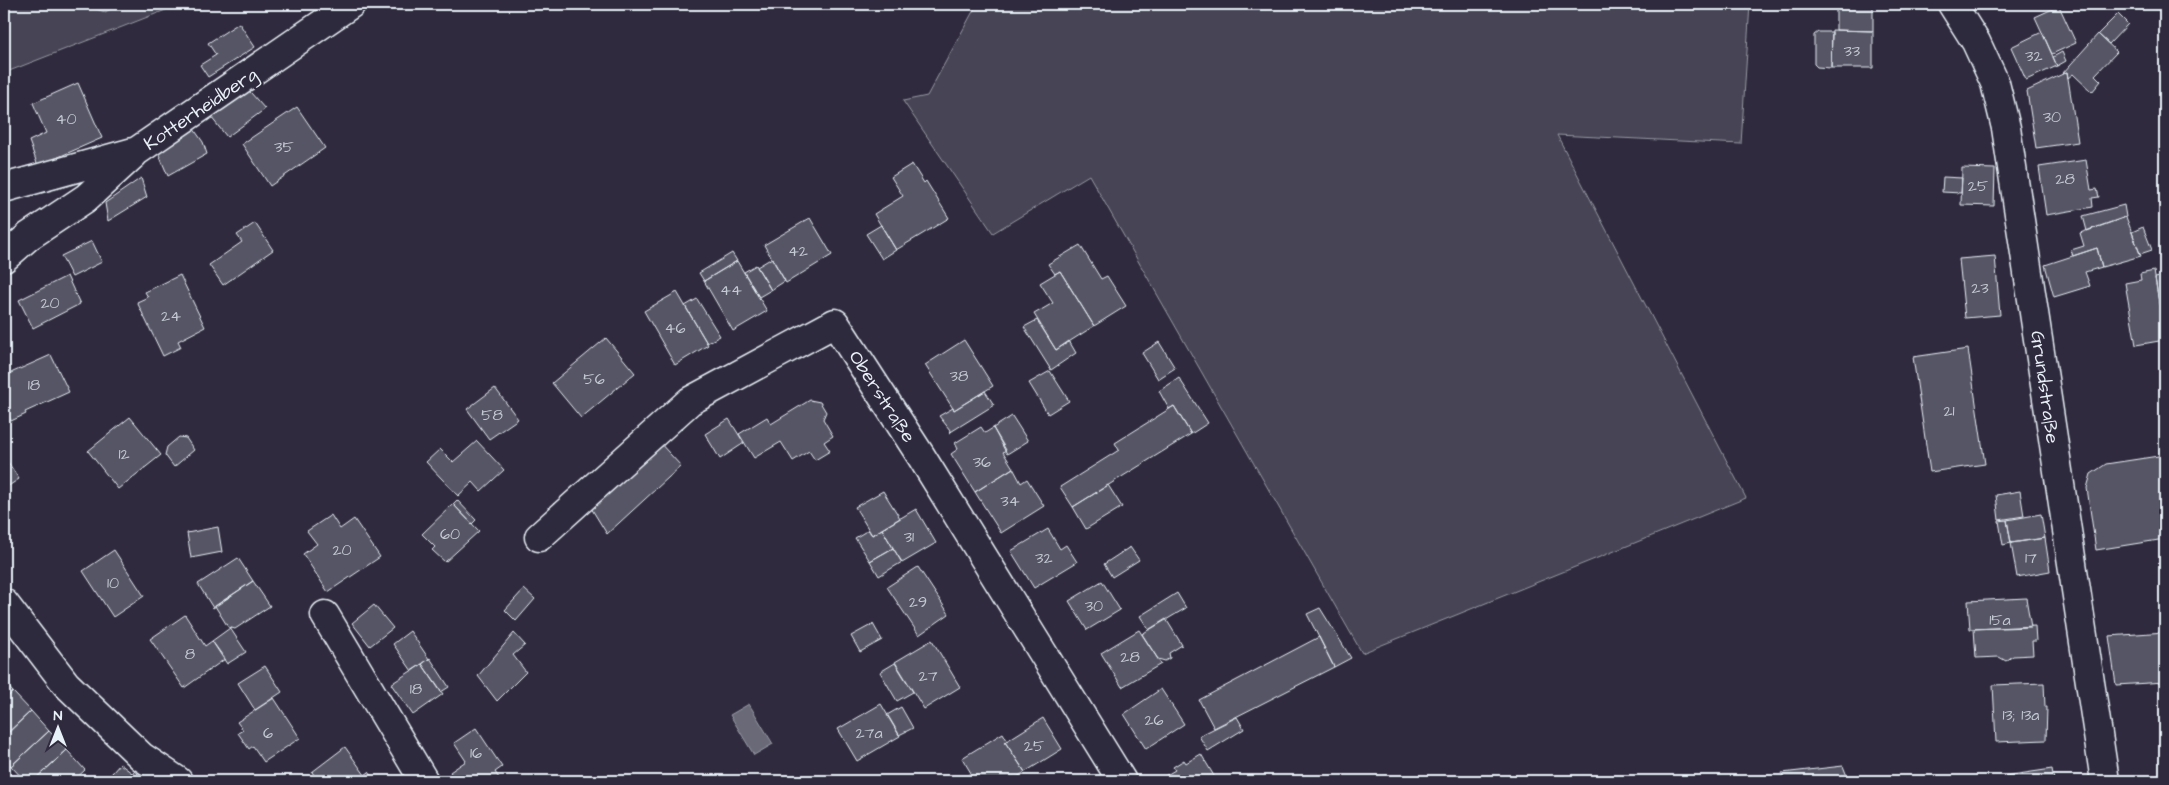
<svg xmlns="http://www.w3.org/2000/svg" width="2169" height="785" viewBox="0 0 2169 785" font-family="'Architects Daughter',sans-serif">
<style>
.green{fill:#464455;stroke:#979aa6}
.water{fill:#696978;stroke:#9c9fab}
.building{fill:#575565;stroke:#e8f1f8}
.lines{fill:none;stroke-linecap:round;stroke-linejoin:round}
.minor-casing{stroke:#e8f1f8;stroke-width:31}
.minor{stroke:#2f2a3d;stroke-width:28}
.labels{text-anchor:middle;stroke-width:4.5;stroke-linejoin:round;paint-order:stroke}
.number-label{font-size:16px;fill:#c4cad3}
.street-label{font-size:19px;fill:#e8f1f8;stroke:#2f2a3d}
</style>
<rect width="100%" height="100%" fill="#2f2a3d"/>
<filter id="ink" filterUnits="userSpaceOnUse"><feTurbulence type="fractalNoise" baseFrequency=".02" numOctaves="2"/><feDisplacementMap in="SourceGraphic" scale="10" xChannelSelector="R" yChannelSelector="G"/><feConvolveMatrix kernelMatrix="1 2 1 2 8 2 1 2 1" color-interpolation-filters="sRGB"/></filter>
<g filter="url(#ink)">
<path class="green" d="M4,4H181L4,73Z
M977,4H1750L1741,144L1557,135L1746,498L1362,653L1089,175L993,233L903,101L927,96Z"/>
<path class="water" d="M80,4H122L105,12Z
M749,704L773,744L754,755L730,715Z"/>
<path class="building" d="M1784,4H1838L1784,9Z
M1836,4L1873,5V31L1836,30Z
M2059,6L2076,43L2052,54L2035,17Z
M2118,14L2128,24L2109,44L2098,34Z
M239,23L255,47L208,77L200,65L216,55L208,43Z
M1832,30L1873,31V68H1831Z
M1818,32H1832L1831,68L1817,67L1814,64V35Z
M2042,32L2057,66L2026,80L2011,47Z
M2098,34L2117,52L2095,75L2101,81L2092,92L2073,74L2068,78L2067,72L2062,74Z
M2062,52L2066,61L2057,66L2053,57Z
M2067,72L2078,142L2036,148L2027,91Z
M78,83L102,138L38,166L29,141L46,133L33,103Z
M244,85L265,109L227,137L211,117Z
M297,107L325,148L270,186L242,144Z
M191,125L203,142L207,154L168,176L157,150Z
M2086,160L2091,190L2097,189L2099,197L2092,198L2093,207L2046,215L2039,167Z
M912,164L924,183L926,181L949,218L896,250L874,214L903,196L891,177Z
M1962,168L1995,169L1994,206L1961,205Z
M1943,177L1962,178L1961,193L1942,192Z
M141,178L147,197L108,221L105,203Z
M2124,205L2126,217L2087,231L2083,216Z
M2126,217L2141,256L2102,267L2097,248L2073,256L2071,250L2084,246L2080,233Z
M810,218L832,255L786,283L764,245Z
M255,223L273,250L223,285L209,265L242,242L237,235Z
M881,225L896,250L882,259L866,234Z
M2143,227L2152,250L2140,254L2132,232Z
M92,241L102,262L72,277L61,256Z
M1080,245L1101,279L1107,276L1126,306L1094,326L1060,271L1055,274L1048,264Z
M2097,248L2102,267L2085,272L2090,286L2054,297L2045,265Z
M732,253L737,261L704,281L699,273Z
M1995,256L2000,315L1965,318L1959,259Z
M772,258L785,281L771,290L757,267Z
M737,261L767,311L733,331L704,281Z
M756,265L771,290L759,297L744,272Z
M1060,271L1094,326L1056,350L1034,314L1053,303L1040,283Z
M2154,271L2165,340L2136,345L2125,283L2141,280L2140,274Z
M180,275L205,327L178,341L181,347L163,356L137,302L148,297L145,292Z
M67,276L80,304L33,328L19,300Z
M2165,276V340L2155,278Z
M677,292L708,345L675,365L644,311Z
M697,299L720,336L707,343L685,306Z
M1037,320L1056,350L1069,341L1076,353L1051,370L1024,327Z
M606,338L635,373L581,418L552,383Z
M964,340L993,386L954,410L925,365Z
M1159,342L1175,368L1158,379L1142,353Z
M1968,349L1985,464L1930,472L1913,357Z
M51,355L69,392L25,412L26,414L11,421L4,406V376Z
M1050,371L1069,401L1048,414L1029,383Z
M1179,378L1208,423L1191,434L1174,406L1169,409L1159,391Z
M495,388L518,419L489,439L467,409Z
M985,391L994,405L949,433L950,430L939,416L953,408L954,410Z
M810,400L820,402L826,412L823,419L833,436L824,442L830,451L815,460L809,451L793,461L781,442L754,458L739,434L767,417L771,424Z
M1174,406L1191,434L1073,507L1060,487L1119,450L1115,443Z
M1012,416L1028,441L1007,454L993,428Z
M130,417L161,455L118,489L88,451Z
M729,419L744,443L720,459L705,434Z
M981,427L985,433L993,428L1006,450L1003,452L1013,468L975,492L951,454L958,449L955,443Z
M179,437L186,438L194,450L174,467L165,455L167,447Z
M477,441L504,470L481,491L473,482L458,496L426,462L440,449L453,462Z
M658,441L681,466L607,534L588,503Z
M2165,455V539L2096,550L2087,488L2091,474L2106,464Z
M4,456L19,479L4,489Z
M1013,468L1021,483L1027,479L1044,506L1001,533L975,492Z
M1108,485L1122,507L1086,529L1073,507Z
M883,491L900,518L872,535L855,507Z
M2020,491L2024,516L1999,520L1996,495Z
M457,500L476,520L472,524L453,504Z
M453,504L479,531L445,562L432,550L435,547L422,534Z
M916,509L936,543L902,563L882,529Z
M2041,514L2045,538L2011,543L2007,520Z
M331,515L340,529L354,519L380,557L328,592L303,554L317,544L307,531Z
M2007,520L2011,543L2003,545L1999,521Z
M218,527L222,552L191,558L187,533Z
M882,529L893,548L870,561L855,538L868,530L872,535Z
M1048,529L1060,549L1066,545L1077,562L1034,588L1011,551Z
M2045,538L2050,571L2017,577L2011,543Z
M1130,547L1139,560L1112,577L1104,564Z
M893,548L902,562L879,576L870,561Z
M114,550L144,596L113,617L83,571Z
M238,558L253,581L213,608L198,584Z
M918,567L949,614L919,635L887,587Z
M253,581L270,606L235,629L228,627L215,606Z
M1102,581L1120,610L1087,630L1069,601Z
M524,589L535,599L516,621L505,610Z
M1177,593L1186,608L1149,630L1140,616Z
M2026,598L2031,627L1970,629L1968,601Z
M374,605L393,628L370,646L352,623Z
M1320,608L1351,658L1334,667L1307,614Z
M185,615L205,646L212,641L225,659L184,688L150,639Z
M1166,619L1182,645L1169,653L1170,658L1165,661L1158,659L1142,634Z
M873,624L882,640L860,652L851,636Z
M2035,626L2036,641H2032L2033,655L2013,656L2006,661L1999,657L1976,658L1974,629Z
M230,628L246,652L227,664L212,641Z
M1139,630L1161,664L1122,687L1101,653Z
M410,631L429,659L412,671L393,644Z
M2165,632V682L2116,685L2109,636Z
M514,633L525,645L513,655L526,672L497,701L478,676Z
M1319,637L1334,667L1214,728L1199,700Z
M932,640L960,687L924,709L895,662Z
M430,658L449,687L441,692L422,664Z
M895,663L913,692L897,701L880,672Z
M422,664L443,694L413,715L391,684Z
M265,666L282,692L255,710L238,683Z
M4,682L13,692L4,700Z
M2044,683L2045,707H2047L2046,740L1996,742L1993,685Z
M1161,689L1184,724L1146,749L1124,714Z
M13,692L31,711L4,736V700Z
M274,698L300,738L264,762L253,746L249,749L238,733L243,730L237,722Z
M881,704L900,736L857,761L838,729Z
M901,707L913,728L899,735L887,715Z
M31,711L49,731L11,766L4,758V737Z
M1237,717L1244,729L1208,751L1199,736Z
M1043,718L1062,749L1025,772L1005,742Z
M476,728L502,767L495,772L501,781H456L450,772L466,761L454,743Z
M49,731L67,750L33,781H25L11,766Z
M1003,733L1007,740L1005,742L1025,772L1011,781H964L963,779L971,773L962,758Z
M345,747L365,775L369,772L376,781H318L312,772Z
M67,750L85,770L73,781H33Z
M1201,754L1217,781H1162L1160,779L1175,770L1173,767L1184,760L1186,763Z
M120,764L132,773L127,781H105Z
M1843,766L1849,781H1785L1782,773Z
M2052,769L2054,781H2006L2005,776Z
M134,771L148,781H127Z"/>
<g class="lines">
<g class="minor-casing">
<path id="minor" d="M1952,4L1976,42L1995,83L2006,128L2105,781
M4,188L137,151L351,4
M4,258L29,236L86,198L134,154
M539,537L690,401L835,323L921,456L1122,781
M4,603L66,684L142,757L178,781
M325,615L424,781"/>
</g>
<use href="#minor" class="minor"/>
</g>
</g>
<g class="labels">
<g class="number-label">
<text x="1852" y="56">33</text>
<text x="2034" y="61">32</text>
<text x="2052" y="122">30</text>
<text x="66" y="124">40</text>
<text x="284" y="152">35</text>
<text x="2065" y="184">28</text>
<text x="1978" y="191">25</text>
<text x="798" y="256">42</text>
<text x="1980" y="293">23</text>
<text x="731" y="295">44</text>
<text x="50" y="308">20</text>
<text x="171" y="321">24</text>
<text x="675" y="333">46</text>
<text x="959" y="381">38</text>
<text x="594" y="384">56</text>
<text x="34" y="390">18</text>
<text x="1949" y="416">21</text>
<text x="492" y="420">58</text>
<text x="124" y="459">12</text>
<text x="982" y="467">36</text>
<text x="1010" y="506">34</text>
<text x="450" y="539">60</text>
<text x="909" y="542">31</text>
<text x="342" y="555">20</text>
<text x="1044" y="563">32</text>
<text x="2031" y="563">17</text>
<text x="113" y="588">10</text>
<text x="918" y="607">29</text>
<text x="1094" y="611">30</text>
<text x="2000" y="625">15a</text>
<text x="190" y="659">8</text>
<text x="1130" y="662">28</text>
<text x="928" y="681">27</text>
<text x="416" y="694">18</text>
<text x="2021" y="720">13; 13a</text>
<text x="1154" y="725">26</text>
<text x="268" y="738">6</text>
<text x="869" y="738">27a</text>
<text x="1034" y="751">25</text>
<text x="476" y="758">16</text>
</g>
<g class="street-label">
<text transform="translate(200 108) rotate(-34)" y="7">Kotterheidberg</text>
<text transform="translate(2046 387) rotate(82)" y="7">Grundstraße</text>
<text transform="translate(883 396) rotate(57)" y="7">Oberstraße</text>
</g>
</g>
<rect width="2169" height="785" fill="none" stroke="#2f2a3d" stroke-width="20"/>
<rect x="10" y="10" width="2149" height="765" fill="none" stroke="#e8f1f8" stroke-width="2" filter="url(#ink)"/>
<g transform="translate(58 728)" stroke="#2f2a3d" stroke-width="4" paint-order="stroke">
<path d="M0-4L9 19L0 12L-9 19Z" fill="#e8f1f8"/>
<text y="-8" font-size="14" font-weight="bold" text-anchor="middle" fill="#e8f1f8">N</text>
</g>
</svg>
